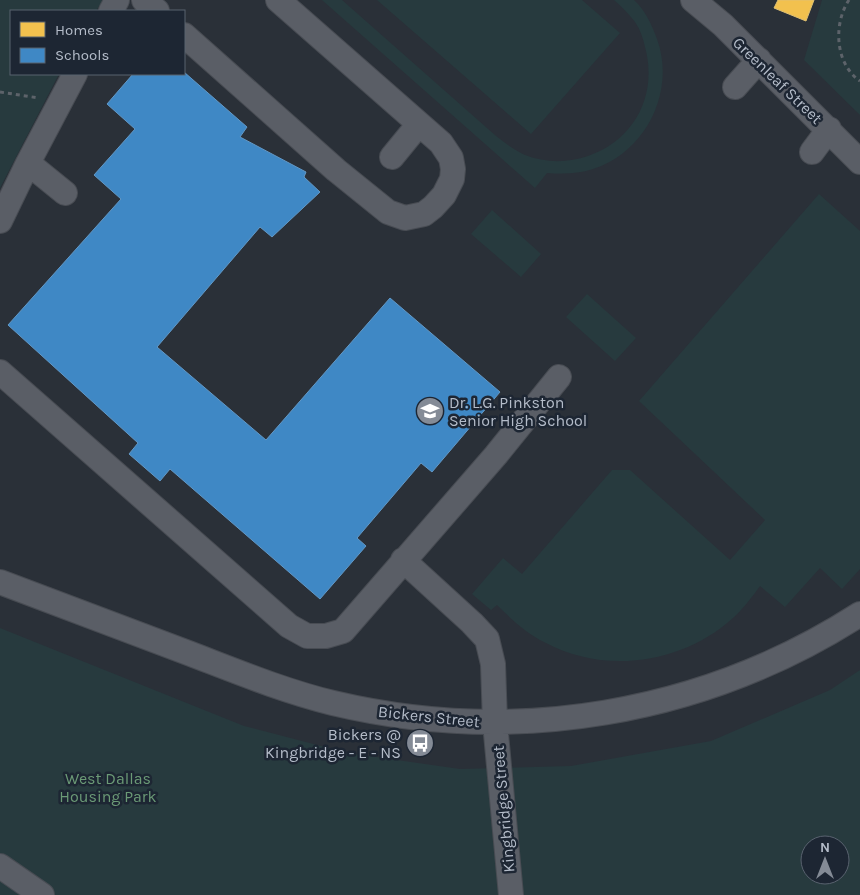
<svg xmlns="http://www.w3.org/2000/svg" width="860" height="895" viewBox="0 0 860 895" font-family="Karla,sans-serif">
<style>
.green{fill:#273a3e;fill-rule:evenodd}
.homes{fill:#f2c14e;stroke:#dfc073}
.schools{fill:#3f88c5;stroke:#6298c6}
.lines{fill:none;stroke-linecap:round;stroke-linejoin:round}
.minor-casing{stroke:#484c53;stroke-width:26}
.path{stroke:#5d636a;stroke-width:3;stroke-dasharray:4 4;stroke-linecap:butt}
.minor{stroke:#5a5e66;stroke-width:24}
.labels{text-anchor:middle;stroke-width:5;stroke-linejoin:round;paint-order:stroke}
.street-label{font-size:16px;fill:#b4bcc9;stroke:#1d2633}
.poi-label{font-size:16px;fill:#b4bcc9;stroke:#1d2633;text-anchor:start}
.park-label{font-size:16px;fill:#6b9a76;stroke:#1d2633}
</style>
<rect width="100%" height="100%" fill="#2a3038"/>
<path class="green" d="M0,0H103L96,11H11V74H59L0,188Z
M322,0H342L496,136C505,143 514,150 525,155C545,163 568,163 588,156C635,140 658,94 645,47C643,38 640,29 635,22C629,14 622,7 614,0H634C645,10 652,25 657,39C676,91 646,152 593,169C578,174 563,174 547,173L535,188Z
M377,0H582L620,33L531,134Z
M822,0H860V115L804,60Z
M819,194L860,231V569L842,589L820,568L785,607L760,586C752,597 743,609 733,618C682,664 605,675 544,642C526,633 511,619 497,605L491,610L472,594L503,558L522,574L612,470H630L730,560L765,520L639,401Z
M492,210L541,254L521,277L471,234Z
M587,294L636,338L615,361L566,317Z
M0,628L244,726L348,753L460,769L571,766L711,741L830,690L860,670V895H0ZM810,845H840V875H810Z"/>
<path class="homes" d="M778,0H814L806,21L774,8Z"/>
<path class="schools" d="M184,72L247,127L240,137L306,172L304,177L320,192L272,237L260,227L157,347L266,440L390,298L500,392L432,472L421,463L357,538L366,546L320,599L170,469L160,481L129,454L138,443L8,325L121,199L94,175L135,129L107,104L133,74H184Z"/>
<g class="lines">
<g class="minor-casing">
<path id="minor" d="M144,0L157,11
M693,0L723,25L860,162
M111,11L117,0
M184,35L336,170L388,212L405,218L424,214L433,207L444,195L452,179L453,169L451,158L441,143L278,0
M735,87L759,60
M812,152L829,129
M392,157L419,124
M28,163L65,193
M0,221L28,163L75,74
M0,372L289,626L307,636H326L343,631L496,455L559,377
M403,560L472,623L487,639L493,664L495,723L511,895
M0,582C64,606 127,630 191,654C238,672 284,691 333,703C514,746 703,715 860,614
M0,866L42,895"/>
</g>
<path class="path" d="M849,0C833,24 835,64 860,81
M0,92L39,98"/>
<use href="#minor" class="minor"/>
</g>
<defs>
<g id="school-disc" transform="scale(1.4375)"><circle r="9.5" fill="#848b96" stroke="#1d2633"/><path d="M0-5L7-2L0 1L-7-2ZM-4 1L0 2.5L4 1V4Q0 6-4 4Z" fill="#fff"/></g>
<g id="bus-disc" transform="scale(1.4375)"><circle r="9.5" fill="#848b96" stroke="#1d2633"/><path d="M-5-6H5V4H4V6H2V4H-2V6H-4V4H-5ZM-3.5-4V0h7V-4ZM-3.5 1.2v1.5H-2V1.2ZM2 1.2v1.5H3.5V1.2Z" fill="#fff"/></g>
</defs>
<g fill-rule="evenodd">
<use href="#school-disc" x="430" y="411"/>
<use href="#bus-disc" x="420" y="743"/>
</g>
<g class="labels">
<g class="street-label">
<text transform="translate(778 80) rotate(44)" y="6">Greenleaf Street</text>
<text transform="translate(429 716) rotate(6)" y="6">Bickers Street</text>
<text transform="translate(503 809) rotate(-95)" y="6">Kingbridge Street</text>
</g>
<g class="poi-label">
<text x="449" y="408">Dr. L.G. Pinkston<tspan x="449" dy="18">Senior High School</tspan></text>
<text x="401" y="740" text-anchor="end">Bickers @<tspan x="401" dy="18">Kingbridge - E - NS</tspan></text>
</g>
<g class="park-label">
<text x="108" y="784">West Dallas<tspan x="108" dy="18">Housing Park</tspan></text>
</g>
</g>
<rect x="10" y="10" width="175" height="65" fill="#1d2633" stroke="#59626f"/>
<rect x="20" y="22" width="25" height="15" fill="#f2c14e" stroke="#59626f"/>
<text x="55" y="35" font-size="15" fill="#b4bcc9">Homes</text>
<rect x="20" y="48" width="25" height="15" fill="#3f88c5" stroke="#59626f"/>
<text x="55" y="60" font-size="15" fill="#b4bcc9">Schools</text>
<g transform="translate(825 860)"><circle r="24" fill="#1d2633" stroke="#59626f"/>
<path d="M0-4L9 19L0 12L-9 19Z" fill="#848b96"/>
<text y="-8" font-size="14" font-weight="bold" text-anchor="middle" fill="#b4bcc9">N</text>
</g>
</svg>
